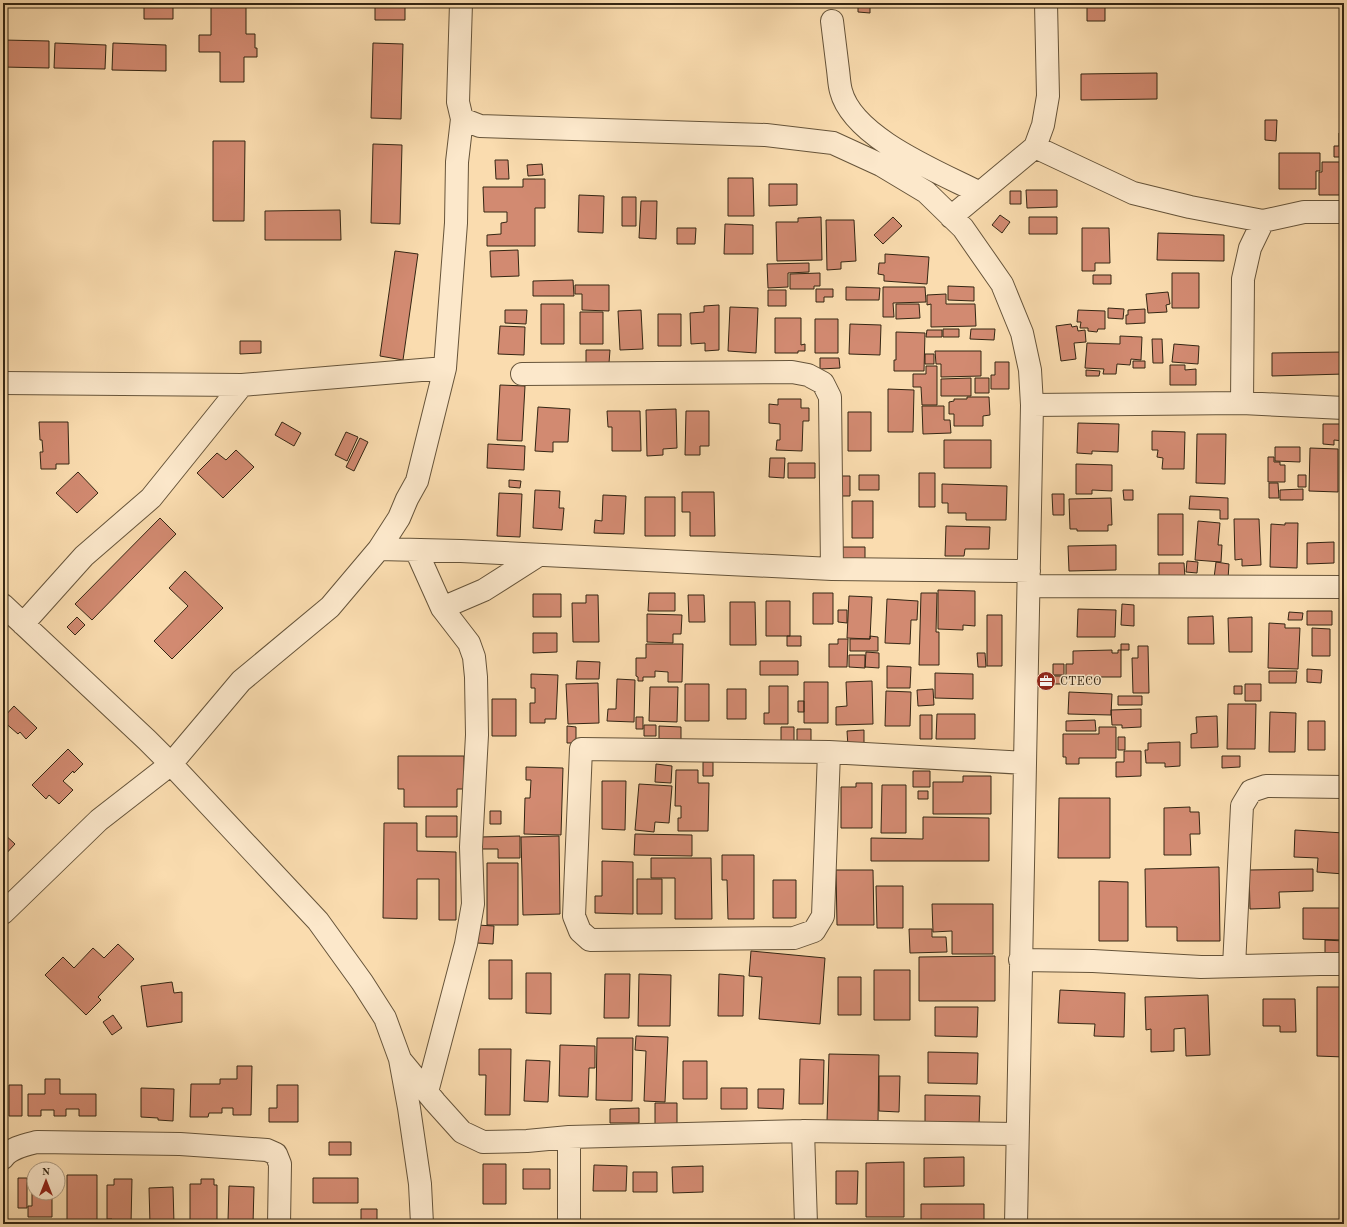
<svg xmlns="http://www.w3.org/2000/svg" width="1347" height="1227" viewBox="0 0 1347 1227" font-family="'Old Standard TT',serif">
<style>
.building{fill:#d28a71;stroke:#342613}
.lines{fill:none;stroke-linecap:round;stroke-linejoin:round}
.minor-casing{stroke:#66543a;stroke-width:24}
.minor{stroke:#fce8cb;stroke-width:22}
.labels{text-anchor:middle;stroke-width:3;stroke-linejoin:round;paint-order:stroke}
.poi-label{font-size:12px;fill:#342613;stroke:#fce8cb;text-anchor:start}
</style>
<rect width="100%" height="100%" fill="#fadcaf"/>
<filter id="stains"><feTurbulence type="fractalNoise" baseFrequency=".005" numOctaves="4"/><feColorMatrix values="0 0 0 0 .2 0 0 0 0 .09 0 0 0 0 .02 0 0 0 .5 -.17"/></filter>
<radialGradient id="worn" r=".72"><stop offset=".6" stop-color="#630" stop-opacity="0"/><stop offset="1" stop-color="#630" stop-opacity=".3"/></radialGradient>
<path class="building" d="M144,3H173V19H144Z
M211,3H246V34H255V48H257V57H244V82H220V52H199V35H211Z
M375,3H405V20H375Z
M858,3H870V13L858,12Z
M1087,3H1105V21H1087Z
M3,40L49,41V68L3,67Z
M55,43L106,45L105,69L54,68Z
M113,43L166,45V71L112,70Z
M373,43L403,44L401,119L371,118Z
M1157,73V99L1081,100V74Z
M1265,120H1277L1276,141L1265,140Z
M1339,133H1344V157H1334V146H1339Z
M213,141H245L244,221H213Z
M373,144L402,145L400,224L371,223Z
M1279,153H1320V171H1316V189H1279Z
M495,160H508L509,179H496Z
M1322,162H1344V195H1319V172H1322Z
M542,164L543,175L528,176L527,165Z
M728,178H753L754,216H728Z
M523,179H545V208H535V246H487V235L501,234V223L507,222V212H484L483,187H523Z
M769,184H797V205L769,206Z
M1026,190H1057V207L1027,208Z
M1010,191H1021V204H1010Z
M579,195L604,196L603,233L578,232Z
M622,197H636V226H622Z
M641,201H657L656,239L639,238Z
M340,210L341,240H265V211Z
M1000,215L1010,222L1002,233L992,225Z
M821,217L822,260L777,261L776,222H798V218Z
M893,217L902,226L883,244L874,235Z
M1029,217H1057V234H1029Z
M826,220H854L856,261L841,262V269L827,270Z
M725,224L753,225V254H724Z
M677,228H696L695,244H677Z
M1082,228H1109L1110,263H1095V271H1082Z
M1158,233L1224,235V261L1157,260Z
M518,250L519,276L491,277L490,251Z
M395,251L418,254L403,360L380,356Z
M885,254L929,257L927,284L884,281V275L878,274L879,263H885Z
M809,263V272L788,273V287L768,288L767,264Z
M820,273V286H814V289H790V274Z
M1172,273H1199V308H1172Z
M1093,275H1111V284H1093Z
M573,280L574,296H533V281Z
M575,285H609V311L582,310V294H575Z
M948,286L974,287V301L948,300Z
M846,287L880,288L879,300H846Z
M883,287H925L926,302L893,303L894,317H883Z
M816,289H833V297H824V302H816Z
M768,290H786V306H768Z
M1168,292L1170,304L1166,305L1167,312L1148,313L1146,294Z
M946,294V304H975L976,326L931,327V304L927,305V295Z
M541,304H564V344H541Z
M896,304H919L920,318L896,319Z
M719,305V350L705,351V343L691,344L690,313L704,312V306Z
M730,307L758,308L756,353L728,351Z
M1108,308L1124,309L1123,319L1108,318Z
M1145,309V323L1126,324V315H1128V310Z
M505,310H527L526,324L505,323Z
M641,310L643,349L620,350L618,311Z
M1078,310L1105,311V329H1098L1097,332L1088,331V328H1080L1081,322H1077Z
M580,312H603V344H580Z
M658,314H681V346H658Z
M775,318H801V345L805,344V351H798V353H775Z
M815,319H838V353H815Z
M850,324L881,325L880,355L849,354Z
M1071,324L1072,327L1077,326L1078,331L1085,330L1086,342L1074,343L1076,359L1061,361L1056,326Z
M500,326L525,327L524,355L498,354Z
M943,329H959V337H943Z
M971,329H995L994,340L970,339Z
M927,330H942V337H926Z
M896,332L925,333L924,371H894V360H896Z
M1120,336L1142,337L1141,360L1131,359L1130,365L1117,364L1116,374H1103L1104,369L1085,368L1087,343L1120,344Z
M1152,339H1162L1163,363H1153Z
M240,341H261V353L240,354Z
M1174,344L1199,346L1198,364L1172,362Z
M586,350H610L609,363H586Z
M935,351H981V376L941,377V364H936Z
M1344,352V374L1272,376V353Z
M925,354H934V364H925Z
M820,358H839L840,368L820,369Z
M1133,361H1145V368H1133Z
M995,362H1009V389H991V375H995Z
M1170,365H1185V370L1196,369V385H1170Z
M926,366H937V405H922L921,387H913V374H926Z
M1086,370L1100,371L1099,376H1086Z
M971,378V396H941V379Z
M975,378H989V393H975Z
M500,385L525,386L522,441L497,440Z
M888,389L914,390L913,432H888Z
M967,397H989L990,415L983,416V426H954V414H949V402L954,401V399H967Z
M778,399H801V408H809V421H803L802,451L776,450L777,440H780V424L769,423V404L778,405Z
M922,406H944V420H950L951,433L923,434Z
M538,407L570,409L568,442H553V452L535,451Z
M676,409L677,448L663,449V455L647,456L646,410Z
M607,411H640L641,451H612V427H608Z
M686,411H709V446H700V455H685Z
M848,412H871V451H848Z
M39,422H68L69,464H56V469H41L40,452H43L42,440H40Z
M282,422L301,433L294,446L275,435Z
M1078,423L1119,424L1118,452L1092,451V454L1077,453Z
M1323,424H1344V441L1334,440V445L1323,444Z
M1152,431L1185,432L1184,469H1162L1163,458L1157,457L1158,450H1152Z
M346,432L358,437L347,461L335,455Z
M1197,434H1226L1225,484L1196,483Z
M360,438L368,442L354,471L346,467Z
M944,440H991V468H944Z
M488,444L525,446L524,470L487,468Z
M1275,447H1300V462L1275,461Z
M1310,448L1338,449V492L1309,491Z
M236,450L254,467L223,498L197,473L217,453L226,460Z
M1268,457H1274V462H1280V465H1285V482H1268Z
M770,458H785L784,478L769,477Z
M788,463H815V478H788Z
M1076,464L1112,465V491L1092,490V494H1076Z
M78,472L98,493L77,513L56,493Z
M919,473H935V507H919Z
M859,475H879V490H859Z
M1298,475H1306V487H1298Z
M838,476H850V496H838Z
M509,480L521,481L520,488L509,487Z
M1269,483H1278L1279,498H1269Z
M942,484L1007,486L1006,520H966V513H948V503H942Z
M1303,489V500H1280V490Z
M535,490L560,491L559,508H564L562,530L533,528Z
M1123,490H1133V500H1124Z
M682,492H714L715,536H690V512H682Z
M499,493L522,494L520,537L497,536Z
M1052,494H1064V515H1053Z
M603,495L626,496L624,534L594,533L595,520L602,521Z
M1190,496L1228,498V519H1220V510L1189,509Z
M645,497H675V536H645Z
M1111,498L1112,525H1108V531H1077V529H1070L1069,499Z
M852,501H873V538H852Z
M1158,514H1183V555H1158Z
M160,518L176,534L92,620L75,604Z
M1234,519H1259L1261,565L1242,566V559L1235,560Z
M1198,521L1220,523L1218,545H1222L1221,562L1195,560Z
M1285,523H1298L1297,568L1270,567L1271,524L1285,525Z
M946,526L990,527L989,549H965L964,556H945Z
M1334,542V563L1307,564V543Z
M1116,545V570L1069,571L1068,546Z
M840,547H865V564H839Z
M1187,561L1198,562L1197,573L1186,572Z
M1216,562L1229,564L1228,579L1214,578Z
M1159,563H1184L1185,578H1159Z
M185,571L223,608L172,659L154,641L188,606L169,588Z
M938,590L975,591V626L963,625V630L938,629Z
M649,593H675V611H648Z
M813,593H833V624H813Z
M921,593H937L936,632H939V665H919Z
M533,594H561V617H533Z
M586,595H598L599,642H573L572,603H586Z
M688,595H704L705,622H689Z
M849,596L872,597L870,639L847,638Z
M887,599L918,601L917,620H911L910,644L885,643Z
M766,601H790V636H766Z
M730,602H755L756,645H730Z
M1122,604L1134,605V626L1121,625Z
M1078,609L1116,610L1115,637H1077Z
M838,610H847V623L838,622Z
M1307,611H1332V625H1307Z
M1289,612L1303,613L1302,620H1288Z
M647,614L682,615L681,634H673V643L647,642Z
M987,615H1002V666H987Z
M1213,616L1214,644H1188V617Z
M77,617L85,625L75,635L67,627Z
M1252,617V652H1229L1228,618Z
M1269,623L1285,624V628H1300L1298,669L1268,668Z
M1312,628L1330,629V656H1312Z
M533,633H557V652L533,653Z
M787,636H801V646H787Z
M870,636L878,637V651H850V639H870Z
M838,639H848L847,667H829V644H838Z
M646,644H683L682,682H668V672L655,671V677H643V681H638V677L636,676V658H646Z
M1121,644H1129V650H1121Z
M1138,646H1148L1149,693H1133L1132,658H1138Z
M1112,650V653H1118V650H1121V677H1101V679L1073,680V676H1066V664H1073V651Z
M866,652L879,653V668L865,667Z
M977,653H985L986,667H978Z
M849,655H865V668L849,667Z
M577,661L600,662L599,679H576Z
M760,661H798V675H760Z
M1053,664H1064V675H1053Z
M887,666L911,667L910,688H887Z
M1307,669L1322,670L1321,683L1307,682Z
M1269,671H1297L1296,683H1269Z
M935,673L973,674V699L935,698Z
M531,674L558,675L556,719H545V723H530V703H535V688H531Z
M1051,676H1063V684H1051Z
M617,679L635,680L634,722L607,721L608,709H616Z
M872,681L873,724L836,725V707L847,706L846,682Z
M804,682H828V723H804Z
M598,683L599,723L568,724L566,684Z
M685,684H709V721H685Z
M1245,684H1261V701H1245Z
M769,686H788V724H764V713H769Z
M1234,686H1242V694H1234Z
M650,687H678L677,722L649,721Z
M727,689H746V719H727Z
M933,689L934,705L918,706L917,690Z
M886,691L911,692L910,726H885Z
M1069,692L1112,694L1111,715L1068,714Z
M1118,696H1142V705H1118Z
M492,699H516V736H492Z
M798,701H804V712H798Z
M1228,704H1256L1255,749H1227Z
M14,706L37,728L26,739L20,732L18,734L3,721V718Z
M1141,709V727L1122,728V725H1112L1111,710Z
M1270,712L1296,713L1295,752H1269Z
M937,714H975V739H936Z
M920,715H932V739H920Z
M1217,716L1218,747L1191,748V734L1197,733L1196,717Z
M636,717H643V729H636Z
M1095,720L1096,731H1066V721Z
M1308,721H1325V750H1308Z
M644,725H656V736H644Z
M567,726L576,727V743H567Z
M659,726L681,727V740L659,739Z
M781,727H794V745H781Z
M1099,727H1116V758H1079V764H1066V757H1063V734H1099Z
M797,729H811V742H797Z
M864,730V747H848L847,731Z
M1118,737H1125V750H1118Z
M1180,742V766L1165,767V763H1146L1145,750H1148V743Z
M68,749L83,764L74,773L73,771L63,781L73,790L59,804L49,795L46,799L32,785Z
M1124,751H1141V776L1116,777V762H1124Z
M398,756H464V789H457V807H404V789H398Z
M1222,756H1240V767L1222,768Z
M703,762H713V776H703Z
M656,764L672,766L671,783L655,782Z
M526,767L563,768L561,835L524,834L525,798H530L531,780H526Z
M676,770H698V783H709L708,831H678V818H681V806H675Z
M913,771H930V787H913Z
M963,776H991V814H933V782H963Z
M602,781H626L625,830L602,829Z
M856,783H872V828H841V787H856Z
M639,784L672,786L669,823L655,822L654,832L635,830Z
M882,785H906V833H881Z
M918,791H928V799H918Z
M1059,798H1110V858H1058Z
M1190,807V812H1199L1200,834H1190L1191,855H1164V808Z
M490,811H501V824H490Z
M426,816H457V837H426Z
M923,817L989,818V861H871V838L923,839Z
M384,823H417V851L456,852V920H439V879H417V919L383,918Z
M1295,830L1344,833V874L1317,872L1318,858L1294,857Z
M3,833L15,844L3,857Z
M635,834L692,835V856L634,855Z
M520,836V858H498V849H480V837Z
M559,836L560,914L523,915L521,837Z
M722,855H754V919H728L727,880H722Z
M651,858H711L712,919H675V878H651Z
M602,861L633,862V914L595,913V896H602Z
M487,863H518V925H487Z
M1219,867L1220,941H1177V927H1146L1145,869Z
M1313,869V891L1279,892L1280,908L1250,909L1249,870Z
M836,870H873L874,925H837Z
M637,879H662V914H637Z
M773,880H796V918H773Z
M1099,881L1128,882V941H1099Z
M876,886H903V928H877Z
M932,904H993V954H952V931L933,932Z
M1303,908H1344V940L1303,939Z
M477,925L494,926L493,944L477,943Z
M909,929H932V937H946L947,952L910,953Z
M1325,940L1344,941V959L1325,958Z
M118,944L134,959L98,997L101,1000L86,1015L45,975L63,957L74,968L93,948L104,958Z
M751,951L825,958L820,1024L759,1019L762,977L749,976Z
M995,956V1001H919V957Z
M489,960H512V999H489Z
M874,970H910V1020H874Z
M526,973H551V1014L526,1013Z
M605,974H630L629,1018H604Z
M639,974L671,975L670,1026H638Z
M719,974L744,976L743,1016H718Z
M838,977H861V1015H838Z
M172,982L174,993L182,992V1022L147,1027L141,986Z
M1317,987H1344V1057L1317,1056Z
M1060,990L1125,993L1124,1037L1094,1036L1095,1024L1058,1023Z
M1208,995L1210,1055L1186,1056L1185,1028L1174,1029V1051L1151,1052V1029L1146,1030L1145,997Z
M1263,999H1295L1296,1032H1280V1026H1263Z
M935,1007H978L977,1037L935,1036Z
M113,1015L122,1028L112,1035L103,1022Z
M636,1036L668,1037L665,1102L644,1101L646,1051L635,1050Z
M597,1038H633L632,1101L596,1100Z
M560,1045L595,1046V1068H589L588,1097L559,1096Z
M479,1049H511L510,1115H485L486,1075H479Z
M928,1052L978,1053L977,1084L928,1083Z
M829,1054L879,1055L878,1122L827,1121Z
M800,1059L824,1060L823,1104H799Z
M526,1060L550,1061L548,1102L524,1101Z
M683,1061H707V1099H683Z
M237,1066H252L251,1115H233V1108H222V1113H209L208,1117H190L191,1084H220V1079H237Z
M879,1076H900L899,1112L879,1111Z
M45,1079H60V1094H96V1116H79V1109H66V1116H54V1110H41V1116H28V1094H45Z
M9,1085H22V1116H9Z
M277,1085H298V1122H269V1108H277Z
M141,1088L174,1089L173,1121L158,1120V1118L141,1117Z
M721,1088H747V1109H721Z
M758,1089H784L783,1109L758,1108Z
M925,1095L980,1096L979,1126L925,1125Z
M655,1103H677V1128H655Z
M639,1108V1123H610V1109Z
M329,1142H351V1155H329Z
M964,1157V1186L924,1187V1158Z
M904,1162V1217H866V1163Z
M483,1164H506V1204H483Z
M594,1165L627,1166L626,1191H593Z
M703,1166V1192L673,1193L672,1167Z
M523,1169H550V1189H523Z
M836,1171H858L857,1204H836Z
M633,1172H657V1192H633Z
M32,1175H34V1193H52V1217H28V1206H32Z
M67,1175H97V1220H67Z
M18,1178H27V1208H18Z
M313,1178H358V1203H313Z
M114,1179H132L131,1224H112V1219H107V1185H114Z
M201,1179H214V1185H217V1224H190V1184H201Z
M229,1186L254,1187L253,1224H232V1220H228Z
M173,1187L174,1224H150L149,1188Z
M921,1204H984V1224H921Z
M361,1209H377V1224H361Z"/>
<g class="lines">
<g class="minor-casing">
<path id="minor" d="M461,3L458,102L462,119L480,126L766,135L833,143L881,165L926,192L963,228L1002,284L1022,333L1030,370L1032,405L1016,1224
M832,21C834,37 836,54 838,70C839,77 839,84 841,91C853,138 939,172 980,193
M1035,147L1133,193L1190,207L1263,221L1304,212H1344
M951,217L1035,147L1043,125L1048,96L1046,3
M522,374L792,372L808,375L823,383L830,397L832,569
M3,383L242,385
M1242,403L1243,279L1250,248L1263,221
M1032,405L1242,403L1344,408
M379,549L461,551L832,569L1029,571
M416,550L442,608L469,643L474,657L476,677L477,735L471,847L473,904L466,944L427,1092
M1029,586L1344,587
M3,605L147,740L171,764L318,921L362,982L385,1018L400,1059L409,1108L420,1184L422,1224
M442,608L484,590L539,555
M23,624L84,556L151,498L242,385L445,368
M829,752L823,916L814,931L794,938L590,940L580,931L574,916L581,749L829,752L1025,763
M3,913L99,820L171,764L241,681L330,607L379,549L399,518L407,499L417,481L445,368L456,223L457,162L462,119
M1020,960L1093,961L1201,967L1320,964H1344
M1234,966L1242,806L1251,791L1266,786L1344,787
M402,1062L435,1102L462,1132L483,1142L527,1141L569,1137L803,1131L1017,1134
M803,1131L806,1224
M3,1158C10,1148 25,1145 37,1142L180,1144L267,1150L276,1154L280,1164L279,1224
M569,1224V1137"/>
</g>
<use href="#minor" class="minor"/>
</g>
<defs>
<g id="office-disc" transform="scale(1)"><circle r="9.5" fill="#8f2418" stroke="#fce8cb"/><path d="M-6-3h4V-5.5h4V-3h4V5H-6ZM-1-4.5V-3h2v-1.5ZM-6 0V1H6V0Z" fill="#fff"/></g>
</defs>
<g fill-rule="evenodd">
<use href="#office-disc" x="1046" y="681"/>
</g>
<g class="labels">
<g class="poi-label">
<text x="1060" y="685">CTECO</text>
</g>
</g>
<rect width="1347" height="1227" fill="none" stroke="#fadcaf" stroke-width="16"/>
<rect x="4" y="4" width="1339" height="1219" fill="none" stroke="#342613" stroke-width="2"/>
<rect x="8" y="8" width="1331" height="1211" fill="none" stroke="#342613"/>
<g transform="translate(46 1181)"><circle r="19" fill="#fce8cb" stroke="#ac9a81"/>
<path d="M0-3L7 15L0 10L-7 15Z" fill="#8f2418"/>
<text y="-6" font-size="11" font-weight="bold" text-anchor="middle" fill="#342613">N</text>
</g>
<rect width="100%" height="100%" filter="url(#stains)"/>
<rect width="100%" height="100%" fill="url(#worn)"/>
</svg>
